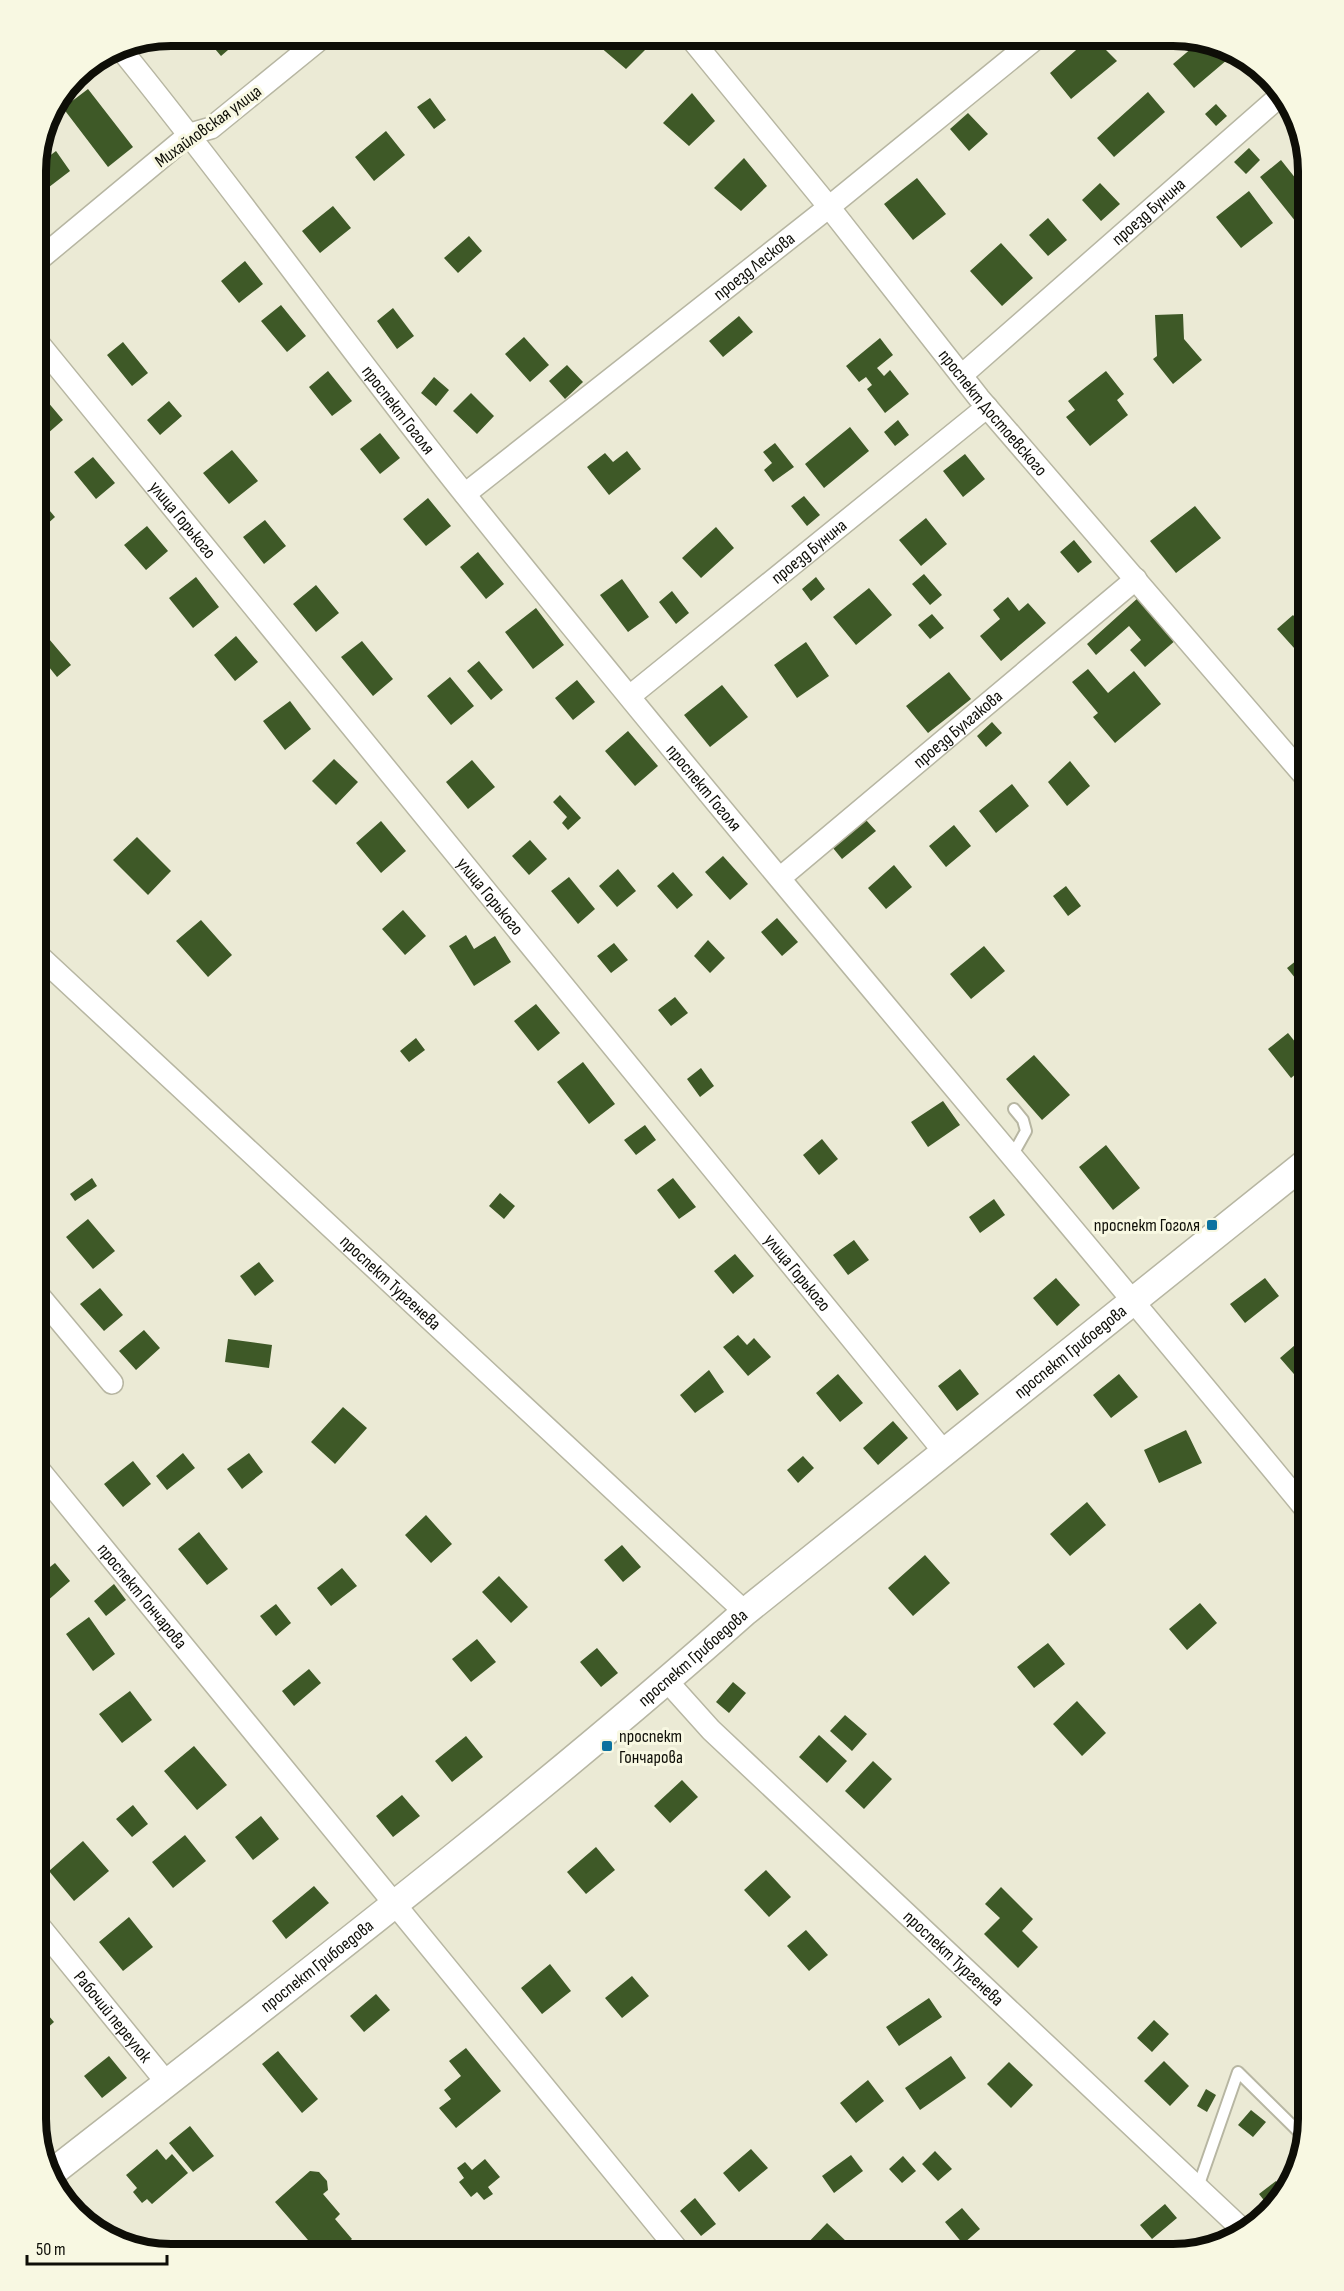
<svg xmlns="http://www.w3.org/2000/svg" width="1344" height="2291" viewBox="0 0 1344 2291" font-family="'Sofia Sans Condensed',sans-serif">
<style>
.building{fill:#3e5927}
.lines{fill:none;stroke-linecap:round;stroke-linejoin:round}
.service-casing{stroke:#b7b6a2;stroke-width:14}
.minor-casing{stroke:#b7b6a2;stroke-width:24}
.tertiary-casing{stroke:#b7b6a2;stroke-width:30}
.service{stroke:#fff;stroke-width:10}
.minor{stroke:#fff;stroke-width:21}
.tertiary{stroke:#fff;stroke-width:27}
.poi-dot{fill:#0c729f;stroke:#f8f8e2;stroke-width:2}
.labels{text-anchor:middle;stroke-width:6;stroke-linejoin:round;paint-order:stroke}
.street-label{font-size:18px;fill:#0e0e07;stroke:#f8f8e2}
.poi-label{font-size:18px;fill:#0e0e07;stroke:#f8f8e2;text-anchor:end}
.rim{fill:none;stroke:#0e0e07;stroke-width:8}
</style>
<rect width="100%" height="100%" fill="#ebead5"/>
<path class="building" d="M204,36H228L235,44L221,56Z
M609,36H646L652,43L626,69L599,46Z
M1092,36L1117,61L1071,99L1050,73Z
M1199,42L1234,54L1194,88L1173,64Z
M88,89L133,147L108,167L63,108Z
M1148,92L1165,112L1114,157L1097,138Z
M692,93L715,121L689,146L663,123Z
M430,98L446,120L434,129L417,107Z
M1216,104L1227,116L1216,126L1205,114Z
M968,113L988,134L969,151L950,129Z
M386,131L405,155L374,181L355,157Z
M1249,148L1260,160L1246,174L1234,162Z
M56,151L70,171L36,197V166Z
M744,158L767,186L741,211L714,188Z
M1281,160L1308,194V237L1260,177Z
M917,178L946,214L913,240L884,204Z
M1100,183L1120,204L1101,221L1082,200Z
M1249,191L1273,223L1241,248L1216,217Z
M333,206L351,228L320,253L302,231Z
M1048,218L1067,240L1048,256L1029,235Z
M469,236L482,251L458,273L444,258Z
M1001,243L1033,278L1002,306L970,271Z
M245,261L263,284L239,303L221,281Z
M281,305L306,336L287,352L261,321Z
M393,308L414,336L397,349L377,321Z
M1183,314L1184,339L1202,360L1173,384L1153,359L1157,356L1155,315Z
M739,316L753,332L723,357L709,341Z
M524,337L549,365L530,382L505,354Z
M880,338L893,355L877,368L884,376L890,370L909,394L885,413L867,389L872,385L866,377L859,382L846,366Z
M123,342L148,373L132,386L107,355Z
M567,365L583,382L565,399L549,381Z
M328,371L352,401L332,416L309,387Z
M1106,371L1124,394L1117,400L1128,415L1090,446L1066,417L1075,410L1068,401Z
M434,377L449,390L436,406L421,393Z
M471,393L494,416L477,434L453,411Z
M41,394L63,420L47,434L36,421V398Z
M169,401L182,416L160,435L147,420Z
M898,420L909,435L895,446L884,432Z
M850,427L869,451L824,488L805,464Z
M380,433L400,458L380,474L360,449Z
M775,443L794,467L773,482L764,470L772,463L763,452Z
M232,450L258,481L229,504L203,473Z
M627,451L641,469L609,495L587,467L605,453L613,462Z
M965,454L985,479L963,497L943,471Z
M93,457L115,483L96,499L74,472Z
M804,496L820,515L807,526L791,506Z
M39,498L55,517L36,534V501Z
M428,498L451,526L426,546L403,519Z
M1195,506L1221,538L1176,573L1150,541Z
M926,518L947,544L921,566L899,540Z
M265,520L286,546L264,564L243,537Z
M147,526L168,551L146,570L124,545Z
M716,527L734,548L701,578L682,558Z
M1074,540L1092,562L1078,573L1060,552Z
M478,552L504,584L486,599L460,567Z
M924,574L942,595L930,605L912,584Z
M196,577L219,607L193,628L169,598Z
M816,577L825,589L811,601L802,589Z
M622,579L649,617L628,632L600,595Z
M316,585L339,613L316,632L293,604Z
M869,588L892,615L856,645L833,617Z
M672,591L689,613L676,624L659,602Z
M1008,597L1019,611L1028,603L1046,623L1001,661L980,636L1000,619L993,610Z
M1139,597L1177,639L1145,667L1130,650L1141,640L1129,626L1096,655L1087,644Z
M536,608L564,645L533,669L505,632Z
M932,614L944,628L930,639L918,625Z
M1293,615L1308,632V653L1303,658L1277,629Z
M236,636L258,662L235,681L214,655Z
M49,639L71,665L57,677L36,651Z
M362,641L393,679L373,696L341,657Z
M806,642L829,676L797,698L774,665Z
M479,661L503,690L491,700L467,671Z
M1088,669L1108,693L1134,671L1161,704L1115,743L1093,717L1098,713L1072,682Z
M949,672L971,699L928,733L906,706Z
M450,677L474,706L451,725L427,696Z
M577,680L595,702L573,720L555,698Z
M722,685L748,717L710,747L684,715Z
M290,701L311,729L285,750L263,721Z
M992,722L1002,733L986,747L977,736Z
M628,731L658,766L635,786L605,751Z
M334,759L358,782L336,805L312,781Z
M472,760L495,787L468,809L446,782Z
M1070,761L1090,786L1067,806L1048,782Z
M1012,784L1029,806L996,833L979,811Z
M560,795L581,818L568,830L562,823L567,817L553,802Z
M866,820L876,831L842,859L833,848Z
M381,821L406,851L381,873L356,843Z
M954,825L971,846L946,867L929,846Z
M137,837L171,871L148,895L113,860Z
M530,840L547,859L529,875L512,856Z
M723,856L748,884L730,900L705,872Z
M894,865L912,887L886,909L868,888Z
M618,869L636,891L617,907L599,886Z
M673,872L693,895L677,909L657,886Z
M569,877L595,909L578,924L551,891Z
M1066,886L1081,906L1068,916L1053,896Z
M403,910L426,936L405,955L382,929Z
M777,918L798,942L782,956L761,932Z
M201,920L232,955L208,977L176,941Z
M466,935L474,949L495,936L511,962L474,986L449,946Z
M708,940L725,958L710,973L694,956Z
M614,943L628,960L611,973L597,956Z
M984,946L1005,971L971,999L950,974Z
M1302,956L1308,963V977L1300,984L1287,968Z
M675,997L688,1013L671,1026L658,1010Z
M536,1004L560,1033L538,1051L514,1021Z
M1288,1033L1308,1058V1064L1291,1078L1268,1049Z
M416,1038L425,1050L409,1062L400,1051Z
M1034,1055L1070,1095L1042,1120L1006,1079Z
M583,1062L615,1104L589,1124L557,1082Z
M701,1068L714,1086L700,1097L687,1079Z
M943,1101L960,1125L928,1147L911,1122Z
M645,1125L656,1140L636,1155L624,1140Z
M822,1139L838,1159L819,1175L803,1155Z
M1106,1145L1140,1188L1113,1210L1079,1167Z
M92,1178L97,1186L75,1201L70,1194Z
M673,1178L696,1207L679,1219L657,1190Z
M500,1193L515,1206L504,1219L489,1206Z
M994,1199L1005,1215L980,1233L969,1217Z
M36,1203L48,1217L36,1227Z
M88,1219L115,1251L93,1269L66,1237Z
M854,1240L869,1260L848,1275L833,1255Z
M735,1254L754,1276L733,1294L714,1271Z
M259,1262L274,1281L255,1296L240,1276Z
M1056,1278L1080,1305L1057,1326L1033,1298Z
M1265,1278L1279,1296L1245,1323L1230,1304Z
M100,1288L123,1315L104,1331L80,1304Z
M144,1330L160,1348L136,1370L119,1351Z
M738,1335L747,1345L754,1338L771,1357L748,1376L723,1347Z
M228,1339L272,1345L269,1368L225,1362Z
M1302,1339L1308,1346V1375L1300,1381L1280,1358Z
M960,1369L979,1394L957,1411L938,1386Z
M709,1370L724,1392L695,1413L680,1395Z
M838,1374L863,1403L840,1422L816,1393Z
M1119,1374L1138,1397L1111,1418L1093,1395Z
M36,1380L50,1396L36,1409Z
M343,1407L367,1428L335,1464L311,1442Z
M893,1421L908,1438L878,1465L863,1448Z
M1186,1430L1202,1463L1159,1483L1144,1450Z
M183,1453L195,1468L167,1490L156,1476Z
M249,1453L263,1472L242,1489L227,1469Z
M803,1456L814,1468L798,1483L787,1470Z
M133,1461L151,1484L123,1507L104,1484Z
M1087,1502L1106,1525L1070,1556L1050,1534Z
M426,1515L452,1544L431,1563L405,1535Z
M199,1532L228,1569L207,1585L178,1549Z
M622,1545L641,1567L623,1582L604,1560Z
M925,1555L950,1583L913,1616L888,1588Z
M55,1563L70,1581L46,1602L36,1590V1578Z
M342,1568L357,1586L331,1606L317,1588Z
M499,1576L528,1607L511,1623L482,1592Z
M114,1584L126,1600L106,1616L94,1601Z
M1200,1603L1217,1623L1187,1650L1169,1629Z
M276,1604L291,1623L276,1636L260,1616Z
M89,1617L115,1654L93,1671L66,1634Z
M477,1639L496,1662L471,1682L452,1659Z
M1048,1643L1065,1664L1034,1688L1017,1667Z
M597,1648L618,1673L601,1687L580,1662Z
M309,1669L321,1683L294,1706L282,1691Z
M733,1682L746,1693L729,1713L716,1702Z
M130,1691L152,1720L122,1743L99,1714Z
M1077,1701L1106,1733L1082,1756L1053,1724Z
M845,1715L867,1734L852,1751L830,1731Z
M819,1735L847,1761L827,1783L799,1757Z
M466,1736L483,1757L452,1782L435,1761Z
M194,1746L227,1785L197,1810L164,1771Z
M873,1761L892,1779L864,1809L845,1791Z
M682,1780L698,1797L670,1823L654,1806Z
M402,1795L420,1816L393,1837L376,1816Z
M36,1801L45,1812L36,1820Z
M133,1805L148,1824L132,1837L116,1819Z
M261,1816L279,1839L253,1860L235,1837Z
M185,1835L206,1861L173,1888L152,1862Z
M83,1841L109,1871L74,1901L49,1871Z
M596,1847L615,1870L586,1894L567,1872Z
M766,1870L791,1897L769,1917L744,1890Z
M314,1886L329,1903L286,1939L272,1921Z
M1001,1887L1033,1919L1022,1931L1038,1947L1018,1968L984,1934L1000,1918L985,1904Z
M129,1917L153,1947L123,1971L99,1942Z
M806,1930L828,1955L809,1971L787,1946Z
M1308,1934V1956L1298,1949Z
M550,1964L571,1991L542,2014L521,1988Z
M632,1976L649,1996L622,2018L605,1998Z
M376,1994L390,2010L364,2032L350,2016Z
M929,1998L942,2017L899,2046L886,2027Z
M36,2001L54,2022L36,2038Z
M1154,2020L1169,2034L1152,2052L1137,2038Z
M466,2048L501,2091L456,2128L439,2108L451,2099L444,2090L461,2076L449,2061Z
M278,2051L318,2099L302,2113L262,2064Z
M109,2056L127,2078L102,2098L84,2076Z
M951,2056L966,2078L920,2110L905,2088Z
M1164,2061L1189,2086L1170,2106L1144,2081Z
M1009,2062L1033,2085L1011,2108L987,2084Z
M868,2080L884,2101L856,2123L840,2103Z
M1206,2089L1216,2095L1207,2112L1197,2106Z
M1251,2110L1266,2122L1253,2137L1238,2125Z
M190,2126L214,2156L193,2172L169,2143Z
M157,2149L166,2160L172,2154L188,2173L152,2204L147,2199L142,2203L133,2192L137,2188L126,2175Z
M751,2149L768,2168L739,2192L723,2173Z
M935,2151L952,2169L938,2181L922,2164Z
M851,2155L863,2171L834,2193L822,2176Z
M903,2156L916,2171L902,2183L889,2169Z
M485,2159L500,2177L488,2187L493,2194L484,2200L477,2192L471,2197L459,2182L464,2178L457,2168L465,2162L472,2170Z
M310,2171L319,2172L327,2181L328,2190L323,2194L340,2214L335,2219L352,2239L333,2255H321L275,2202Z
M1276,2181L1286,2192L1270,2208L1259,2194Z
M695,2198L716,2224L701,2236L680,2211Z
M1165,2204L1177,2218L1152,2239L1140,2225Z
M962,2208L980,2229L963,2244L945,2222Z
M827,2223L848,2243L836,2255H806L801,2250Z"/>
<g class="lines">
<g class="service-casing">
<path id="service" d="M1012,1156L1026,1131L1023,1120L1014,1109
M1198,2187L1238,2072L1303,2136"/>
</g>
<g class="minor-casing">
<g id="minor">
<path id="s1" d="M689,36L829,207L979,398L1308,780"/>
<path id="s2" d="M119,47C239,194 348,349 467,497C742,840 1029,1173 1308,1512"/>
<path d="M36,262L190,134L211,128L324,36"/>
<path id="s3" d="M36,340L945,1453"/>
<path id="s4" d="M962,375L1280,96"/>
<path id="s5" d="M465,494L829,207L1039,36"/>
<path id="s6" d="M630,696L987,407"/>
<path id="s7" d="M780,878L1136,579"/>
<path id="s8" d="M36,953L745,1612"/>
<path d="M36,1292L112,1383"/>
<path id="s9" d="M36,1466L682,2255"/>
<path id="s10" d="M667,1681L711,1730L1244,2231"/>
<path id="s11" d="M36,1922L167,2083"/>
</g>
</g>
<g class="tertiary-casing">
<g id="tertiary">
<path id="s12" d="M49,2175C284,1991 522,1810 745,1612L1308,1161"/>
</g>
</g>
<use href="#service" class="service"/>
<use href="#minor" class="minor"/>
<use href="#tertiary" class="tertiary"/>
</g>
<g class="poi-dot">
<rect x="1206" y="1219" width="12" height="12" rx="3"/>
<rect x="601" y="1740" width="12" height="12" rx="3"/>
</g>
<g class="labels">
<g class="street-label">
<text transform="translate(208 126) rotate(-36)" y="6">Михайловская улица</text>
<text dy="6" stroke="none"><textPath href="#s4" startOffset="248">проезд Бунина</textPath></text>
<text dy="6" stroke="none"><textPath href="#s5" startOffset="368">проезд Лескова</textPath></text>
<text dy="6" stroke="none"><textPath href="#s2" startOffset="458">проспект Гоголя</textPath></text>
<text dy="6" stroke="none"><textPath href="#s1" startOffset="484">проспект Достоевского</textPath></text>
<text dy="6" stroke="none"><textPath href="#s3" startOffset="232">улица Горького</textPath></text>
<text dy="6" stroke="none"><textPath href="#s6" startOffset="230">проезд Бунина</textPath></text>
<text dy="6" stroke="none"><textPath href="#s7" startOffset="232">проезд Булгакова</textPath></text>
<text dy="6" stroke="none"><textPath href="#s2" startOffset="944">проспект Гоголя</textPath></text>
<text dy="6" stroke="none"><textPath href="#s3" startOffset="718">улица Горького</textPath></text>
<text dy="6" stroke="none"><textPath href="#s3" startOffset="1204">улица Горького</textPath></text>
<text dy="6" stroke="none"><textPath href="#s8" startOffset="484">проспект Тургенева</textPath></text>
<text dy="6" stroke="none"><textPath href="#s12" startOffset="1312">проспект Грибоедова</textPath></text>
<text dy="6" stroke="none"><textPath href="#s9" startOffset="168">проспект Гончарова</textPath></text>
<text dy="6" stroke="none"><textPath href="#s12" startOffset="826">проспект Грибоедова</textPath></text>
<text dy="6" stroke="none"><textPath href="#s10" startOffset="399">проспект Тургенева</textPath></text>
<text dy="6" stroke="none"><textPath href="#s12" startOffset="340">проспект Грибоедова</textPath></text>
<text dy="6" stroke="none"><textPath href="#s11" startOffset="122">Рабочий переулок</textPath></text>
</g>
<g class="poi-label">
<text x="1200" y="1231">проспект Гоголя</text>
<text x="619" y="1742" text-anchor="start">проспект<tspan x="619" dy="21">Гончарова</tspan></text>
</g>
</g>
<path d="M0 0H1344V2291H0ZM171 46H1173A125 125 0 0 1 1298 171V2119A125 125 0 0 1 1173 2244H171A125 125 0 0 1 46 2119V171A125 125 0 0 1 171 46Z" fill="#f8f8e2" fill-rule="evenodd"/>
<path class="rim" d="M171 46H1173A125 125 0 0 1 1298 171V2119A125 125 0 0 1 1173 2244H171A125 125 0 0 1 46 2119V171A125 125 0 0 1 171 46Z"/>
<path d="M27 2255v9h140v-9" fill="none" stroke="#0e0e07" stroke-width="3"/>
<text x="36" y="2255" font-size="18" fill="#0e0e07" stroke="#f8f8e2" stroke-width="4.5" paint-order="stroke">50 m</text>
</svg>
